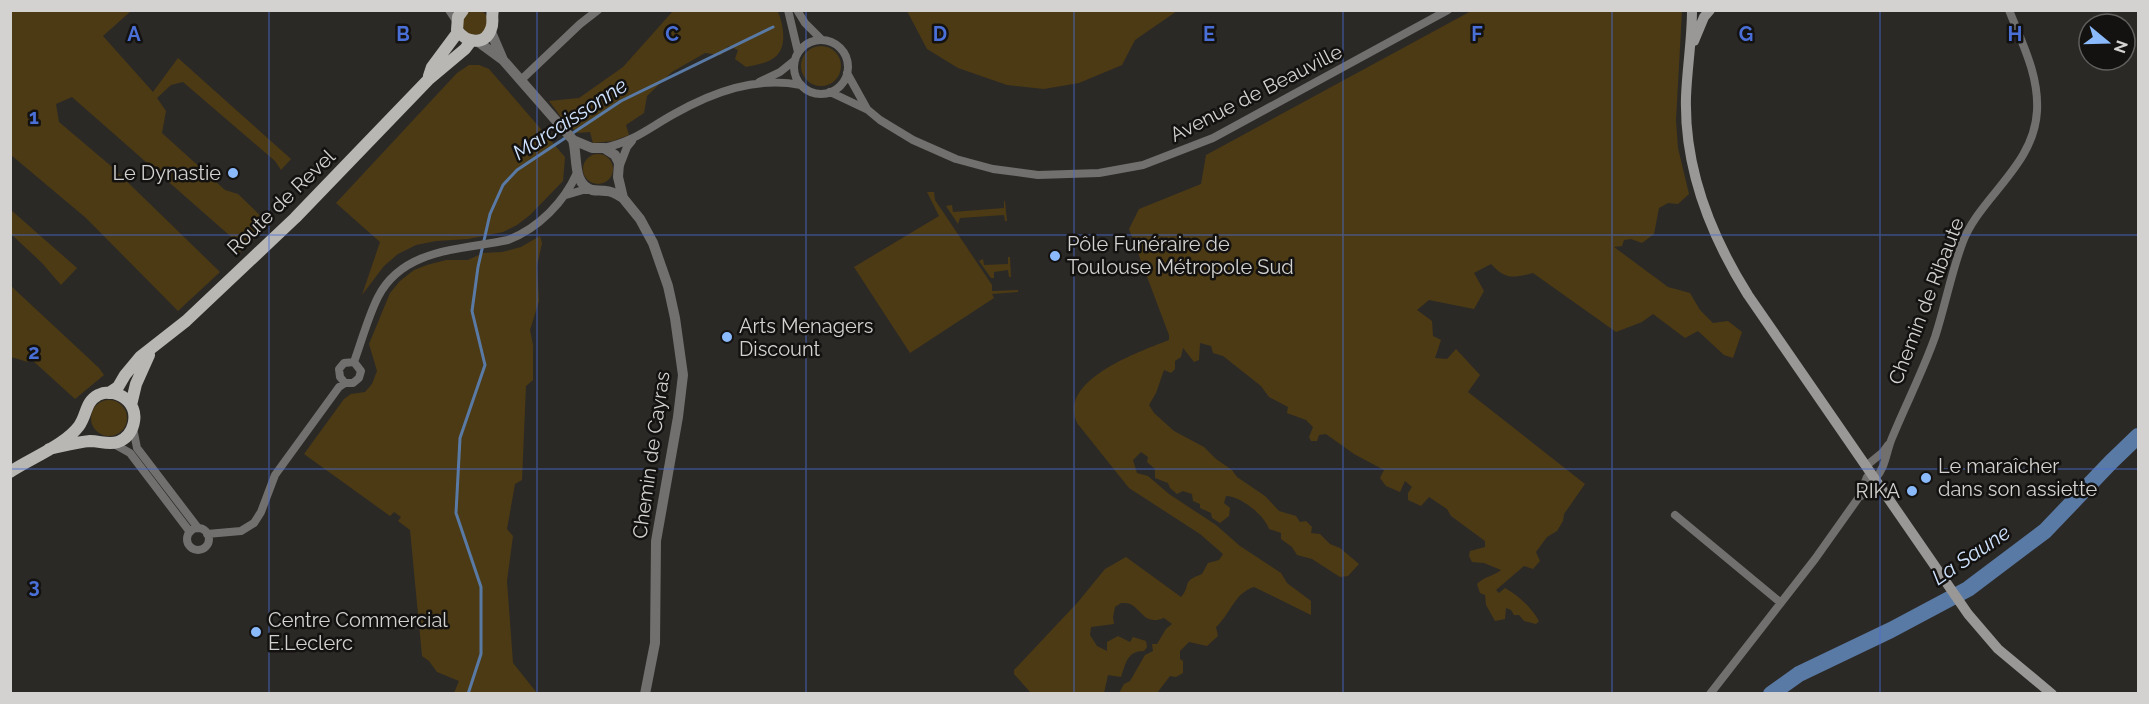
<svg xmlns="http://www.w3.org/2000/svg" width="2149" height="704" viewBox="0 0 2149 704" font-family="Raleway,sans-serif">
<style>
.green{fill:#4c3a14}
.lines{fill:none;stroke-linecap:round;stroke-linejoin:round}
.stream{stroke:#5a7aa6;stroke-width:3}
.river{stroke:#5a7aa6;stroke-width:16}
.minor{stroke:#71706f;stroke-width:8}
.tertiary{stroke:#71706f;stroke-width:10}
.secondary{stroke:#999896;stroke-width:10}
.primary{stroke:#b9b7b4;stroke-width:12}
.grid{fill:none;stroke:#4a6fd6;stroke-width:1.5;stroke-opacity:0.55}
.poi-dot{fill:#8abafc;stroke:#131211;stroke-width:2}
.labels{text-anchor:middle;stroke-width:5;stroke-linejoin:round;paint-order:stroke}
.street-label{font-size:20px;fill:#d3d2d0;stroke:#131211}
.poi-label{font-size:20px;fill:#d3d2d0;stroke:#131211;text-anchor:start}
.water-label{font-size:21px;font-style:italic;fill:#cfe3ff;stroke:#131211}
.grid-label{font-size:20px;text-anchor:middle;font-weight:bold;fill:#4a6fd6;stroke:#131211;stroke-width:5;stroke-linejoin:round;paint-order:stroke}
</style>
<rect width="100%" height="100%" fill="#2b2926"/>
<path class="green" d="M462 22a13 13 0 1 1 26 0a13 13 0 1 1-26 0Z
M777,10C783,22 787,44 778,54C771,63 756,65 746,67L735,59L738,50L728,46L721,55L705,53L672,72L647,96L644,113L626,125L629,135L613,141L593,143L590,132L577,133L564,121L549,101L579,98L623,67L673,11Z
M1473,10L1682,11L1676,120L1678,148L1689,194L1678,204L1668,203L1659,208L1654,234L1642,243L1631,239L1624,240L1622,246L1614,247L1668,287L1690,293L1700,310L1713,323L1728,321L1742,332L1733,358L1724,355L1698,331L1685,338L1653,314L1642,322L1616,332L1533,273C1513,278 1506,280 1491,264L1474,273L1484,291L1474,309L1429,300L1417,310L1432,321L1433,336L1441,340L1435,358L1447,359L1456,349L1480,375L1468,392L1585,484L1564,514L1563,521L1557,531L1547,537L1536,552L1540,561L1533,569L1524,566L1496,590L1499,593L1505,588C1519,596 1531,607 1539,621L1536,624L1524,621L1519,615H1514L1511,610L1506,608L1505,619L1495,621L1486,605L1485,595L1480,593L1477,584C1483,577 1494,576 1501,570L1484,563L1472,562L1469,556L1470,551L1485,547V541L1451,516L1447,509L1429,497L1421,506L1408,500V493L1412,487L1405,481L1400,492L1386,486L1380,478L1384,470L1354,454L1326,434L1319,435L1317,441H1311L1309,437L1313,427L1306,420L1287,413L1288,407L1269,397L1261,386L1223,356L1213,353L1211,346L1200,343L1199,360L1194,362L1183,348L1181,357L1175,361V369L1171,373L1164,370L1156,393L1149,405L1154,413L1174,431L1204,447L1216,459L1232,470L1237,477L1265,496L1279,511L1296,516L1300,522L1306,521L1312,527L1311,533L1320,534L1330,544L1340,548L1359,564L1348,576L1340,577L1312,559L1297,555L1292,547L1281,539V533L1269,529C1265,516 1241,496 1226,496L1224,503L1230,508L1229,516L1220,523L1212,518L1211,513L1200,508V504L1193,501L1192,494L1183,491L1177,494L1170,488L1168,483L1155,478V469L1147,462L1148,457L1141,452L1133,460L1137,473L1148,476L1169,494L1216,525L1240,546L1281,573L1287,583L1311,601V615L1254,587C1234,593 1230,615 1216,627L1218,636L1207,646L1189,642L1180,651V659L1183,661V673L1176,677L1170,676L1157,693H1119L1124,684L1130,681L1145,655L1153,651L1152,644H1157L1166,629L1172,624L1164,618C1145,625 1143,612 1132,605C1129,603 1125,603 1121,603L1115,607L1113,617L1114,624L1091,627L1090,635L1097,646L1107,651V642L1118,636L1130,642L1133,637L1146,641L1147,647L1144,651C1127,651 1126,663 1121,677L1108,675L1104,693H1031L1014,674V670L1078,602L1105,569L1126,557L1181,597C1192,585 1180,582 1202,574L1208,563L1219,560L1223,554L1200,534L1129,488L1077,423C1057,380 1139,352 1169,340V335L1129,229L1139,209L1201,184L1206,155Z
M131,11L103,36L153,92L178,58L291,159L281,170L275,161L183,82L171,85L157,98L166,111L162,133L225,190L238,194L266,221L267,227L239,253L237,242L72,97L56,104L59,122L111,166L220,272L178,311L86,218L11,155V11Z
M907,11H1177L1135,40L1122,65L1079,83L1044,89L1007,85L958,68L927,49Z
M801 66a20 20 0 1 1 40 0a20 20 0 1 1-40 0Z
M469,65H479L489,69L565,157L563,181L530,215L517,225L503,232L468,239L436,241L416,245L398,254L384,266L362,295L380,242L336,203L457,73Z
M583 169a15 15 0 1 1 30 0a15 15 0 1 1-30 0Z
M927,192H934L935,200L992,285V291L1018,290V292L992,294L994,298L910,353L854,267L939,216Z
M1004,201H1005L1007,221H1005L1004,215L960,218L958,224L946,206L952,205L953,212L1004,208Z
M11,210L77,268L61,285L42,263L11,234Z
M540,236L542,243L537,266L539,301L530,330L533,345V380L526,386L522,480L515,484L507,529L513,536L507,581L513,663L537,693H454L459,681L437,672L429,661L422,656L410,530L398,521L401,517L394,512L390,516L304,454L344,399L351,394L365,392L372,384L377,371L369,344L390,293L400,281L414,270L427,265L446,260H468L483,253L502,252L521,247Z
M1008,257H1010L1011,277H1009L1008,270L994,272V278H991L979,261L983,259L984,265L1008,264Z
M11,286L99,368L104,375L75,399L31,359L28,362L11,357Z
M91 418a18 18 0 1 1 36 0a18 18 0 1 1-36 0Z"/>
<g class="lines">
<path class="stream" d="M468,694L481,654V587L456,513L460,438L485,365L472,311L478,267L490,214L503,185L517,170L621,101L773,27"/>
<path class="river" d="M1771,694L1799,674L1891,630L1968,589L2045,531L2111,462L2138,436"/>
<path class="minor" d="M449,10L457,22
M788,10L798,52
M797,10L805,23L822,40
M794 67a27 27 0 1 1 54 0a27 27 0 1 1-54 0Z
M847,73L867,109
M521,80L580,24L598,10
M759,82L780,72L795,60
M830,92L868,110L880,120L913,140L956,159L993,169L1038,175L1099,173L1143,165L1213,138L1448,10
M604,148C635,141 647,129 674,114C713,92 756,76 801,85
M620,165L627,147L632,141
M566,195L583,190H590
M354,362C362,340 368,317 378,297C403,248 461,250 508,240C539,228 564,202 577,173
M133,428L137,448L198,528
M114,444L130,453L190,532
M1866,466L1883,452L1888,445
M1875,479C1886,467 1886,452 1892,438C1906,404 1923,371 1935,337C1945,306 1951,274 1962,244C1979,197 2034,167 2037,111C2039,75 2022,43 2009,10
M1859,497L1880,487
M1675,515L1781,603
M187 539a11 11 0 1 1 22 0a11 11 0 1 1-22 0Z
M207,534L241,531L254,523L261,512L275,475L339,387L345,383H353L359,378L361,371L354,362L344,363L339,369L340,377L345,383
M1710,694L1815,559L1859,497L1867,477L1871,473"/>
<path class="tertiary" d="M491,32L503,60L573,140L592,148H604L615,155L619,163L618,177L623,198L640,219L653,243L668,286L675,318L683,375L678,417L656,541L655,643L645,694
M477,41L503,60
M573,140C578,157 572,184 592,190C597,191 601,190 606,191C612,191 618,195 623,198"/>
<path class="secondary" d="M1692,10C1692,40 1687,68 1686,97C1684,168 1711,236 1748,295L1968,614L1998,649L2052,694
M1694,41L1704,17L1710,10"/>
<path class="primary" d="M463,10L458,17L457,30C465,42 485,47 491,29C494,23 491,17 493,10
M429,76L432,67L458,32
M109,393L118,387L125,375L140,357L186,321L295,218L428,80L465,49L471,41
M131,405L136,384L149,355
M10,472C31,458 65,445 79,426C87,415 85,402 98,395C108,390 120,393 128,401C140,414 134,436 118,442C108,445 100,441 90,441C77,442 63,446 49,449"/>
</g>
<path class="grid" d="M269,10V694M537,10V694M806,10V694M1074,10V694M1343,10V694M1612,10V694M1880,10V694M10,235H2138M10,469H2138"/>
<g class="poi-dot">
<circle cx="233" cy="173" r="6"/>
<circle cx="1055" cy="256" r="6"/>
<circle cx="727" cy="337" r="6"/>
<circle cx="1926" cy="478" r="6"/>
<circle cx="1912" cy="491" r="6"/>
<circle cx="256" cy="632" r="6"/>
</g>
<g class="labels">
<g class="street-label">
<text transform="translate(1256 93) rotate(-27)" y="7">Avenue de Beauville</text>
<text transform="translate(281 202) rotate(-44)" y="7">Route de Revel</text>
<text transform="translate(1926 301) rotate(-69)" y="7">Chemin de Ribaute</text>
<text transform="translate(651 455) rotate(-82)" y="7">Chemin de Cayras</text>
</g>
<g class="poi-label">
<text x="221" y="180" text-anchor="end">Le Dynastie</text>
<text x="1067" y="251">Pôle Funéraire de<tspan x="1067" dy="23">Toulouse Métropole Sud</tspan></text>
<text x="739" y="333">Arts Menagers<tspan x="739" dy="23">Discount</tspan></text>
<text x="1938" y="473">Le maraîcher<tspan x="1938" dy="23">dans son assiette</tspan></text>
<text x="1900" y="498" text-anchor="end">RIKA</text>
<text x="268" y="627">Centre Commercial<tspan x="268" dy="23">E.Leclerc</tspan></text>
</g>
<g class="water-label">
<text transform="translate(570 119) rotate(-33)" y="7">Marcaissonne</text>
<text transform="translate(1971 555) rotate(-34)" y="7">La Saune</text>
</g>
</g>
<g class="grid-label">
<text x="134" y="41">A</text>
<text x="403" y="41">B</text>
<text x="672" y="41">C</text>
<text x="940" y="41">D</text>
<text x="1209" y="41">E</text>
<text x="1477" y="41">F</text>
<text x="1746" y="41">G</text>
<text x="2015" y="41">H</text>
<text x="34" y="124">1</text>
<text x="34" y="359">2</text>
<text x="34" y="593">3</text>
</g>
<rect width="2149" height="704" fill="none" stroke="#d3d2d0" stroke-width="24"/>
<g transform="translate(2107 42) rotate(109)"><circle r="28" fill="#131211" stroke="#605f5d" stroke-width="1.5"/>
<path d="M0-4.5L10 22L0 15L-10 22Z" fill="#8abafc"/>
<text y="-9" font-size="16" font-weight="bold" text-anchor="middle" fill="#d3d2d0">N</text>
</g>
</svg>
